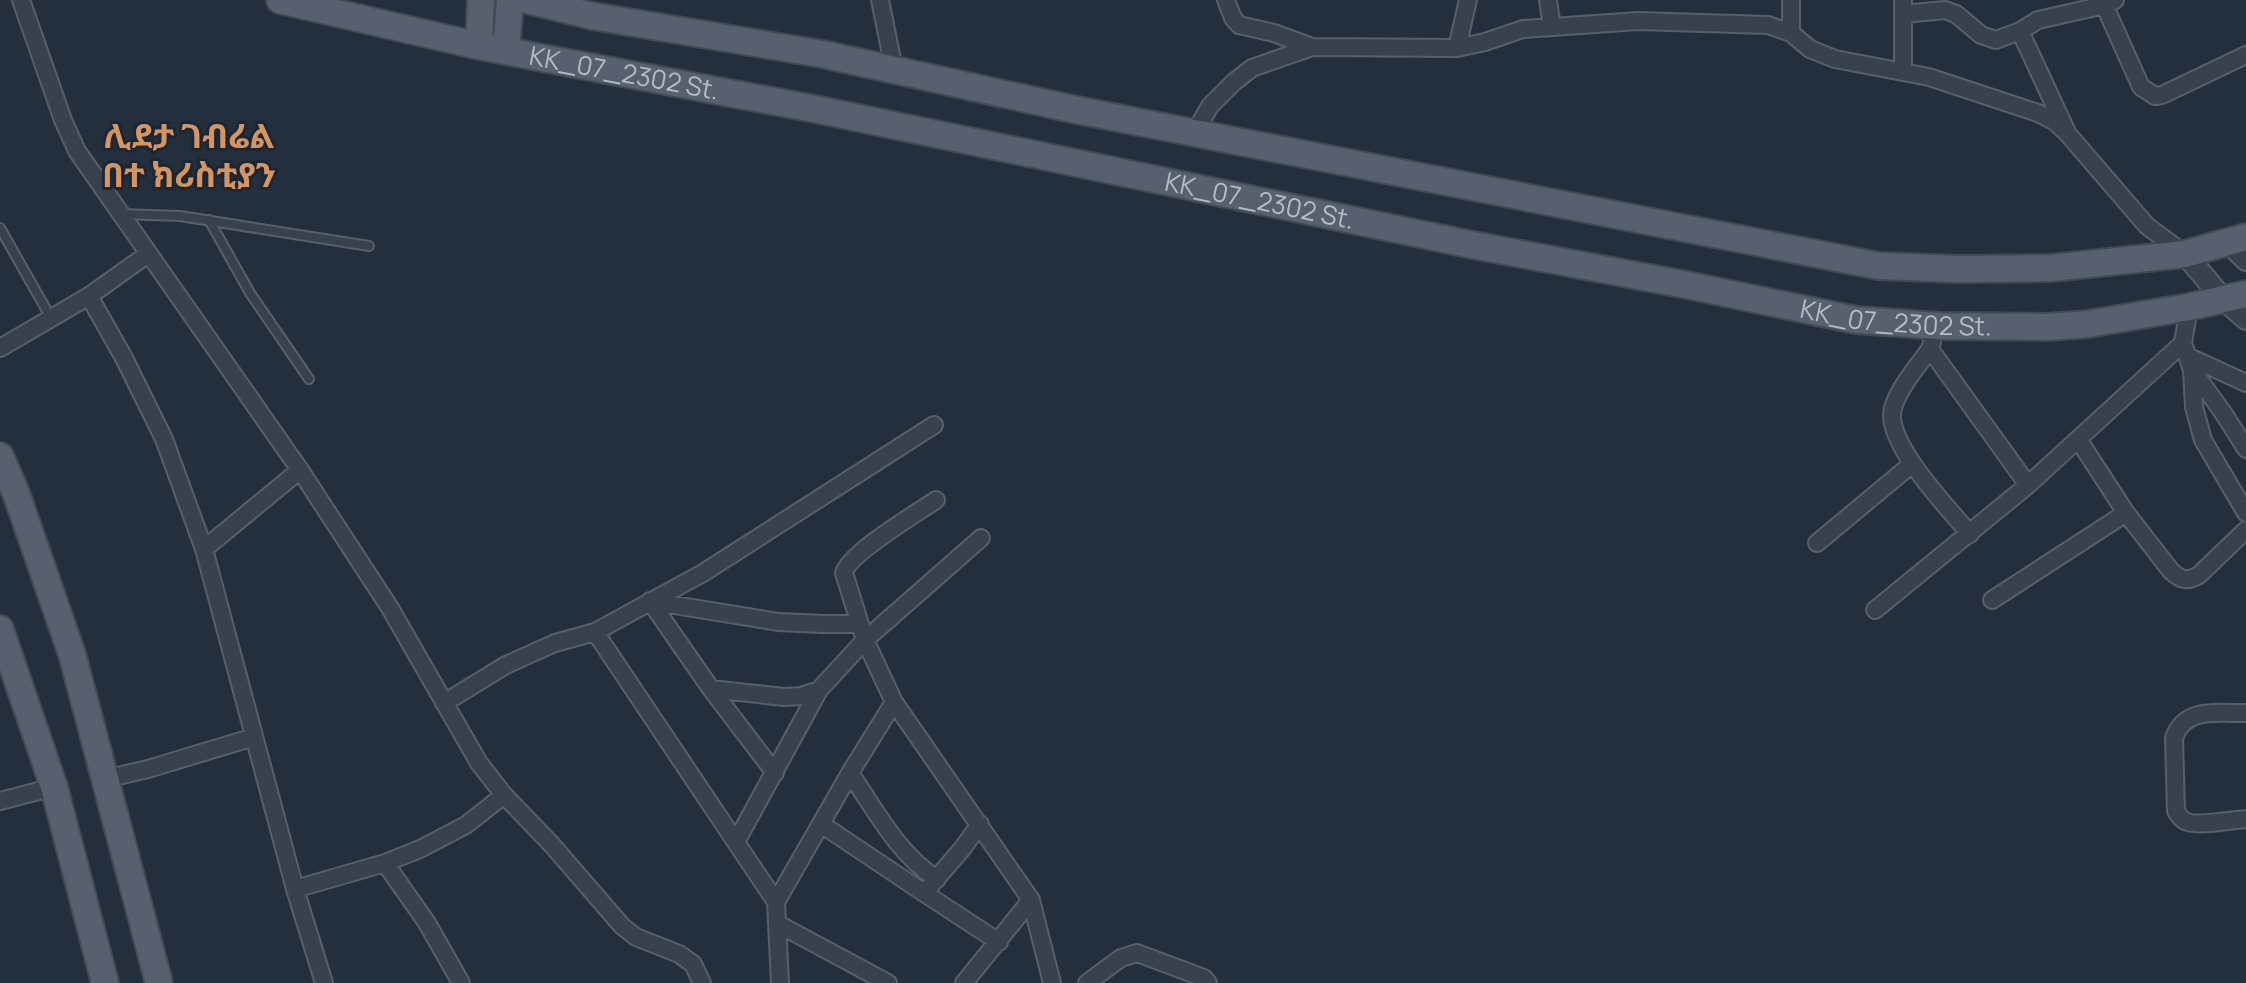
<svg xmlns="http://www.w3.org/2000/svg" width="2246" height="983" viewBox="0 0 2246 983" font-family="Manrope,'Noto Sans Ethiopic',sans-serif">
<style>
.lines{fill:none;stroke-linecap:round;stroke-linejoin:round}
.service-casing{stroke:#565f6c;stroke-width:12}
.minor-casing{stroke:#565f6c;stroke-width:20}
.tertiary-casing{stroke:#565f6c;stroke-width:24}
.primary-casing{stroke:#414a57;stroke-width:30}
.service{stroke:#38414e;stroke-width:8}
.minor{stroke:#38414e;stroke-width:16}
.tertiary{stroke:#38414e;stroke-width:20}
.primary{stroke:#56606e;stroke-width:26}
.labels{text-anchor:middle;stroke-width:6;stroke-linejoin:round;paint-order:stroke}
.street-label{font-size:26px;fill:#b4bcc9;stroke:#1d2633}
.district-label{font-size:34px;font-weight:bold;fill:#d59563;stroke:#1d2633}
</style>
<rect width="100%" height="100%" fill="#242f3e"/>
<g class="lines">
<g class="service-casing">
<path id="service" d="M121,214L180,216L369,246
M209,220L250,293L309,379
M0,228L51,318"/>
</g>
<g class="minor-casing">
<path id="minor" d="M21,0L63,120L77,151L300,470L390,608L479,763L504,795L552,845L622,926L636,937L679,954L693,964L702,983
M880,0L894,69
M1226,0L1233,18L1239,25L1274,33L1312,47
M1548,0L1552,27
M1791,0V33
M1903,0V72
M2102,0L2141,87L2155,96L2162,95L2246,55
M1903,14L1945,10L1956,14L1981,35L1996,40L2020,31
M1457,48L1468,0
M2066,130L2020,31L2038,20L2105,5L2115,0
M1195,132L1210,106L1234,82L1252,68L1312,47L1457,48L1485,42L1523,29L1638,21L1768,25L1791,33L1810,49L1835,59L1929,77L2038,113L2054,121L2067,133L2147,226L2185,254
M89,296L124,358L164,439L204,549L295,889L324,983
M1932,342L1930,349L2028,485
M2183,343L2192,370L2194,407L2203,440L2246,513
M0,348L89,296L148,254
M1930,349C1918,366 1899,387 1893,408C1883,441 1949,509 1970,534
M2187,356L2246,383
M2193,371L2224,414L2246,449
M2078,439L2126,513L2171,571C2181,580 2187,582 2199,575L2246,530
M936,500C917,513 848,554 844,573L865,640L894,702L1031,900L964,983
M1817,543L1912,464
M204,549L300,470
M1992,600L2126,513
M650,601L711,689L775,773
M650,601L778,622L824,624H860
M1875,610L2028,485L2183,343L2189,307
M595,632L776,902L780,983
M711,689L784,697L801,696L819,690
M444,703L506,665L555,643L595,632L703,573L934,425
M2246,713C2218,714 2185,706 2174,738L2176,811C2178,814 2181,819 2185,821C2195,827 2232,820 2246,819
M850,773C876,811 898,854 937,879
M105,779L148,769L254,737
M0,801L54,787
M821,824L924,893
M980,824L962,849L924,893L999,942
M736,842L819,690L865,640L981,538
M385,863L420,849L466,825L504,795
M295,889L385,863L427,923L461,983
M1031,900L1052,983
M776,902L850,773L894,702
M778,924L888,983
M1087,983L1121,958L1137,953L1204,978L1208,983"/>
</g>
<g class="tertiary-casing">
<path id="tertiary" d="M2228,242L2246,260
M2185,254L2223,299L2246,319"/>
</g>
<g class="primary-casing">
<g id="primary">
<path id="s1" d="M280,0L479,46L815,109L1473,245L1687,285L1856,320L1939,326L2048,327L2088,324L2189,307L2246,294"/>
<path d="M527,0L592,16L822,54L1077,110L1879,266L1957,269L2051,268L2185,254L2246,237"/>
<path d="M479,46L481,0"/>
<path d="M506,51L510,0"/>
<path d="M0,456L16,493L72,654L159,983"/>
<path d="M0,629L54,787L105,983"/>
</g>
</g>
<use href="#service" class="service"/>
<use href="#minor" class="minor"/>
<use href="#tertiary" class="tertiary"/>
<use href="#primary" class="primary"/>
</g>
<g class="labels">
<g class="street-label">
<text dy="9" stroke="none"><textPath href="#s1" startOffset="352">KK_07_2302 St.</textPath></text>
<text dy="9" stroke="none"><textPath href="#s1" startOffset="1000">KK_07_2302 St.</textPath></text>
<text dy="9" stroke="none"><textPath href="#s1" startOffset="1648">KK_07_2302 St.</textPath></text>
</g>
<g class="district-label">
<text x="189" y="148">ሊደታ ገብሬል<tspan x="189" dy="39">በተ ክሪስቲያን</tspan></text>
</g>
</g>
</svg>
